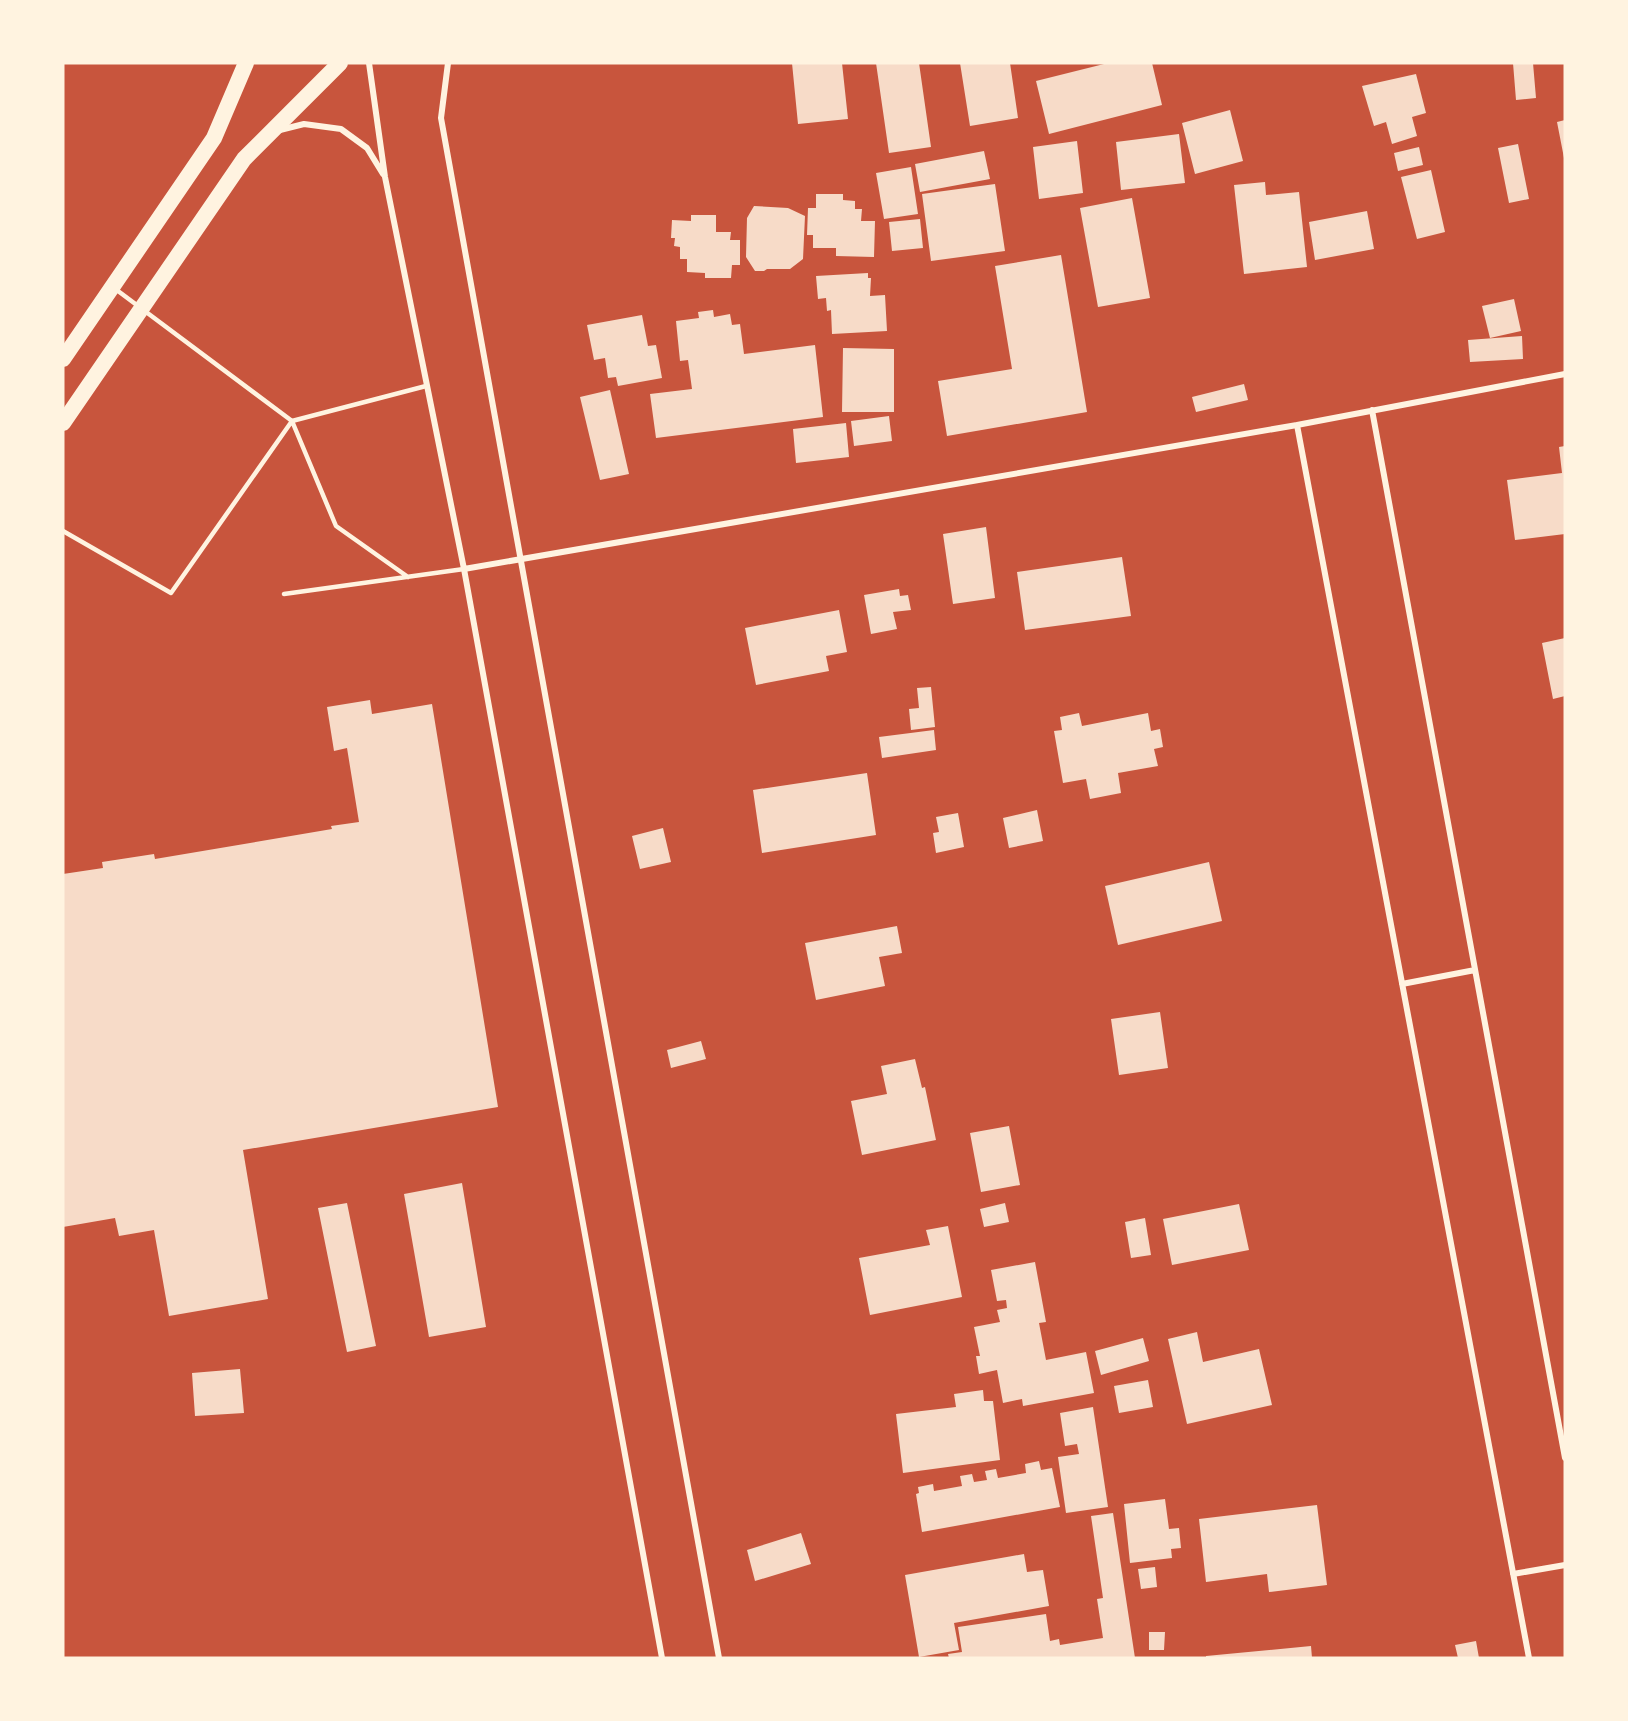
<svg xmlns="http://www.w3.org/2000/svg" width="1628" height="1721" viewBox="0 0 1628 1721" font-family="'DM Sans',sans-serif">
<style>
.building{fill:#f7dbc8}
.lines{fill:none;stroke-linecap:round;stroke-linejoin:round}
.service{stroke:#fff3e0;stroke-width:4.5}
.minor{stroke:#fff3e0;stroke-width:6}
.trunk{stroke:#fff3e0;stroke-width:16}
</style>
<rect width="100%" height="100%" fill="#c8553d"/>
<path class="building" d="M792,63H842L848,119L798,124Z
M876,63H919L931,147L889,153Z
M960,63H1010L1018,118L970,126Z
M1108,63H1152L1162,105L1049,134L1036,81Z
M1513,63H1533L1536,98L1516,100Z
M1416,74L1426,113L1412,117L1417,136L1392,144L1386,122L1374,126L1362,86Z
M1230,110L1243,161L1195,174L1182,123Z
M1565,120V158H1564L1557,122Z
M1179,134L1185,183L1121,190L1116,142Z
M1077,141L1083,193L1039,199L1033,147Z
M1518,144L1529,199L1509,203L1498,148Z
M1419,147L1423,165L1398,171L1394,153Z
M984,151L990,179L920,192L915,164Z
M911,167L918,214L884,219L876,173Z
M1431,170L1445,232L1417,239L1401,177Z
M1265,182L1266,195L1299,192L1307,267L1244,274L1234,185Z
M995,184L1005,251L931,261L922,194Z
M816,194H843V200L855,201V209H862L861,221H875L874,257L836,256V248H813V235H807L808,208H816Z
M1132,198L1150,298L1098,307L1080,208Z
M754,206L788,208L805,216L803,259L790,269H767L764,271H755L746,257L747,218Z
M1367,211L1374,249L1315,260L1309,222Z
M691,215H716V232H731L730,240H740V265H732L731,278H705V273L687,272V259H680V247L674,246L675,238H671L672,220L691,221Z
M920,219L923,248L892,251L889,222Z
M1061,255L1087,412L947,436L938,381L1012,369L995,266Z
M868,273V278H871L870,296L885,295L887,331L832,334L831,310L827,311L826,298L818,299L816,276Z
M1514,299L1521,331L1490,338L1482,306Z
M713,310L714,317L730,314L732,325L740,324L744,354L815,345L823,417L656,438L650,394L692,389L688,360L680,361L676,321L699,318L698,312Z
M642,315L648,346L656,345L662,378L618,386L616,377L608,378L605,358L594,360L587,325Z
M1522,336L1523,359L1470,362L1468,340Z
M843,348L894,349V412H842Z
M1244,384L1248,400L1196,412L1192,397Z
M610,390L629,474L600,480L580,397Z
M889,416L892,441L854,446L851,421Z
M846,423L849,457L796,463L793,429Z
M1565,446V534L1515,540L1507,480L1562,473L1559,447Z
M986,527L995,598L953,604L943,534Z
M1122,557L1131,616L1025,630L1017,572Z
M899,589L900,596L908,595L911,610L893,612L897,629L871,634L864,595Z
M839,610L847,652L826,656L829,671L756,685L745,628Z
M1565,638V696L1553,699L1542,643Z
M931,687L935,727L911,730L909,709L919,708L917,688Z
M370,700L372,714L432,704L498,1107L243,1150L268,1299L169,1316L154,1230L119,1236L115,1218L63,1227V874L103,868L102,862L154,854L155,859L332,829L331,826L359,822L347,748L334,751L327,707Z
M1079,713L1082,726L1148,713L1151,731L1160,729L1163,747L1154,749L1158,766L1118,773L1121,793L1090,799L1086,779L1063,783L1054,731L1062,730L1060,717Z
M934,730L936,750L882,758L879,737Z
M867,773L876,835L762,853L753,790Z
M1037,810L1043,841L1009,848L1003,818Z
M958,813L964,847L936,853L933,833L939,832L936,817Z
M663,828L671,862L640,869L632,836Z
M1209,862L1222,921L1118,945L1105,886Z
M897,926L902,953L879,957L885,986L816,1000L805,943Z
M1160,1012L1168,1068L1119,1075L1111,1019Z
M701,1041L706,1059L671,1068L667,1050Z
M915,1059L922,1088L925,1087L936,1140L862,1155L851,1101L887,1094L881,1066Z
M1009,1126L1020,1185L981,1192L970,1133Z
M462,1183L486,1327L429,1337L404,1194Z
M347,1203L376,1346L347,1352L318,1208Z
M1005,1203L1009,1222L984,1227L980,1209Z
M1239,1204L1249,1250L1172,1265L1163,1219Z
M1145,1218L1151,1255L1131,1258L1125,1222Z
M948,1226L962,1297L870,1315L859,1258L930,1245L926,1230Z
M1035,1262L1046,1322L1039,1323L1046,1360L1086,1352L1094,1393L1023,1406L1022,1399L1003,1403L997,1370L979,1374L976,1356H980L974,1327L1000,1322L997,1310L1007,1308L1006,1300L997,1301L991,1270Z
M1197,1332L1203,1362L1259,1349L1272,1405L1187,1424L1168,1339Z
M1143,1338L1149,1361L1101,1375L1095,1351Z
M240,1369L244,1413L195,1416L192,1373Z
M1148,1380L1153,1407L1119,1413L1114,1386Z
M983,1390L984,1401H993L1000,1460L903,1473L896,1414L956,1407L954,1394Z
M1093,1407L1108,1507L1066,1513L1058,1457L1079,1454L1077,1444L1065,1446L1060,1413Z
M1039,1461L1041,1470L1052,1468L1060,1507L922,1532L916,1494L919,1493L918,1487L933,1484L934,1491L962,1486L960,1476L972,1474L974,1482L987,1480L985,1471L996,1469L998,1478L1026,1473L1025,1464Z
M1165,1499L1169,1529L1179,1528L1181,1548L1171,1549L1172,1558L1130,1563L1124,1504Z
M1317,1505L1327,1585L1269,1592L1267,1574L1206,1582L1199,1519Z
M1113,1513L1135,1658H949L948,1654L962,1652L958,1627L1046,1614L1050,1641L1059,1639L1060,1645L1103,1638L1097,1599L1103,1598L1091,1516Z
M801,1533L811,1564L755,1581L747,1550Z
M1024,1554L1027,1572L1043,1570L1049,1606L954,1623L959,1650L919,1657L905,1575Z
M1155,1567L1157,1587L1141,1589L1138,1569Z
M1149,1632H1165L1164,1650H1149Z
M1476,1641L1479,1658H1458L1455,1645Z
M1311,1646L1312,1658H1206V1656Z"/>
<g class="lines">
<path class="service" d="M114,288L292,421L336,526L408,577
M63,531L171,593L292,421L426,386
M284,594L464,569"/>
<path class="minor" d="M369,63L385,177L464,569L662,1658
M448,63L441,118L719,1658
M280,130L304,124L341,129L367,148L383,174
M1372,410L1565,1458
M1297,425L1529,1658
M464,569L1297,425L1565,374
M1402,984L1475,970
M1513,1574L1565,1565"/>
<path class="trunk" d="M63,359L214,138L246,63
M63,423L244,159L340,63"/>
</g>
<rect width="1628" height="1721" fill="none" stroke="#fff3e0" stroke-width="129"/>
</svg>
